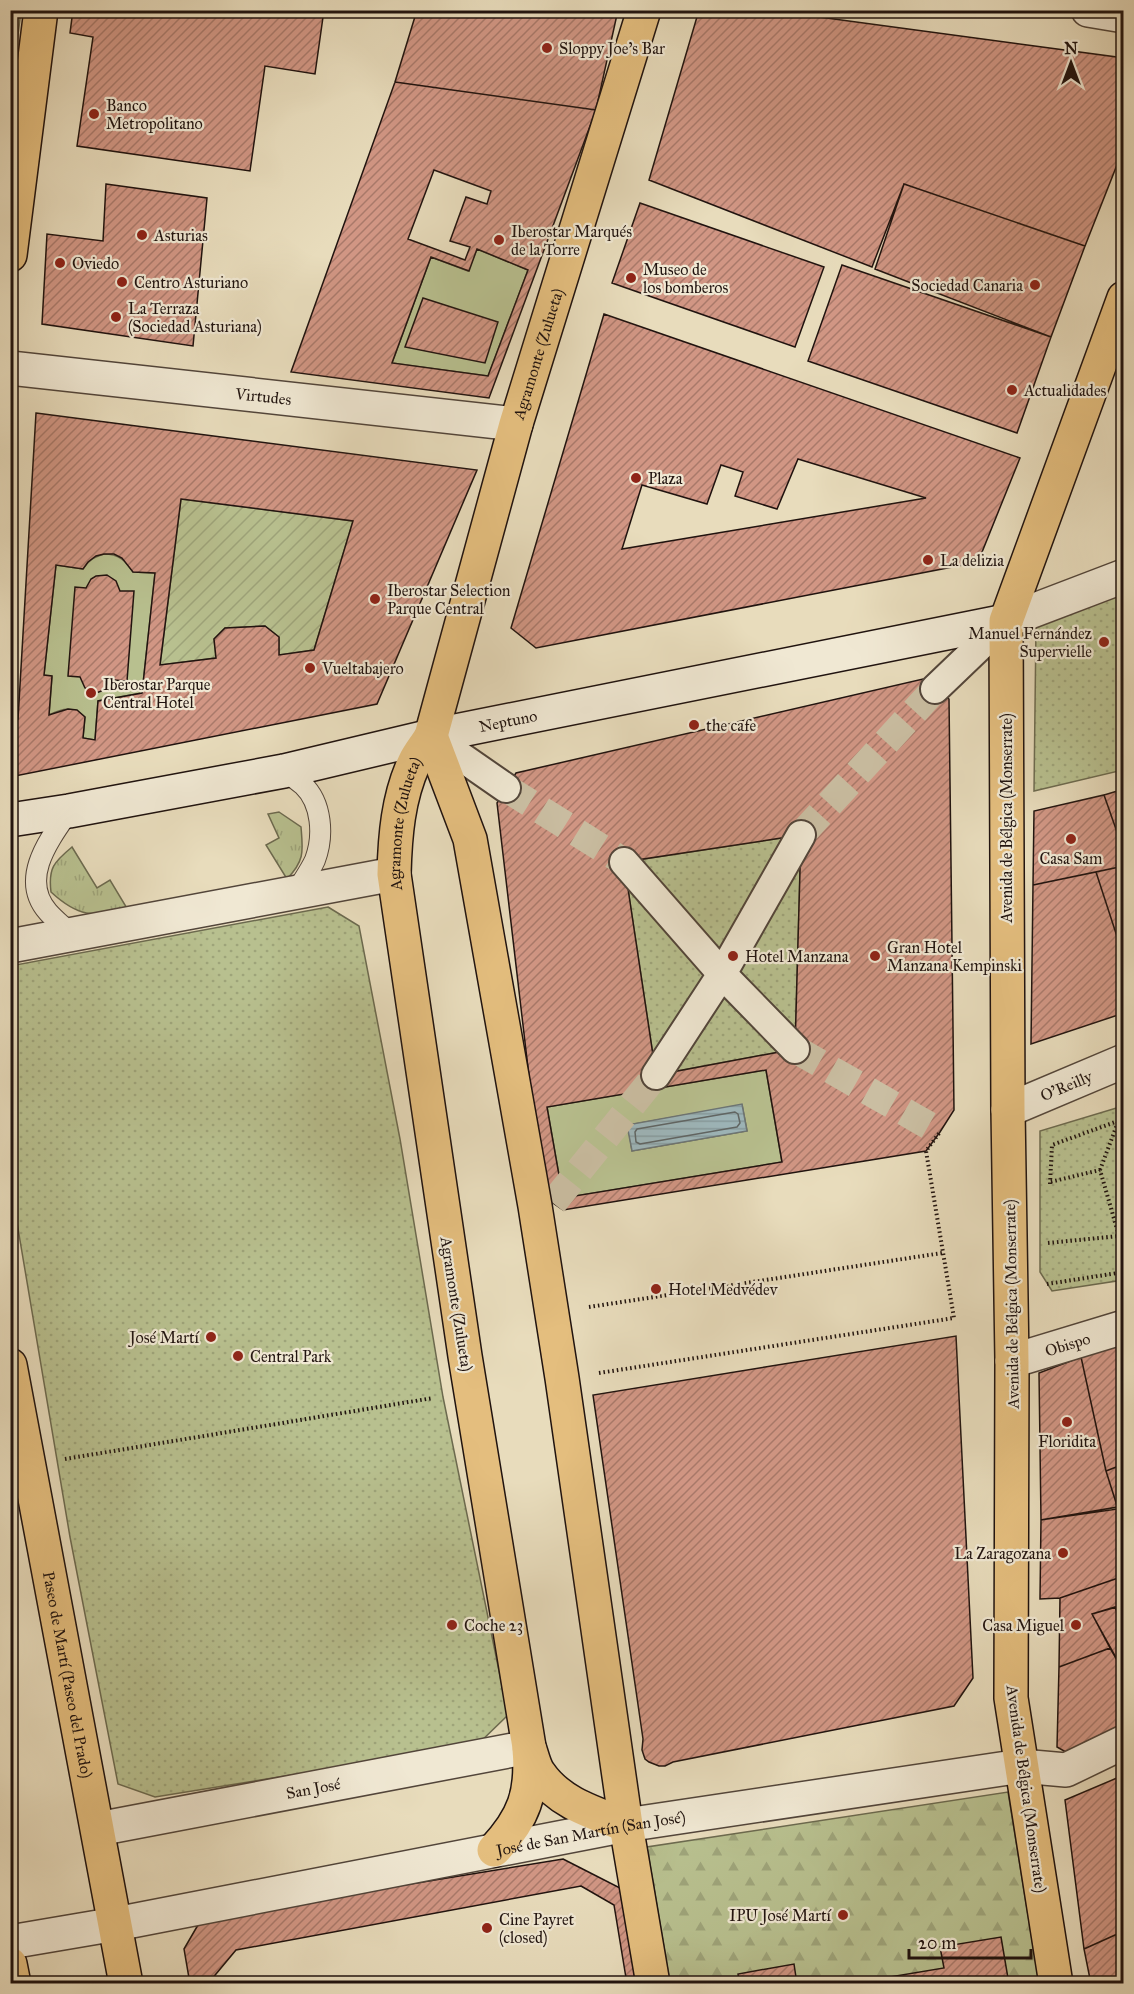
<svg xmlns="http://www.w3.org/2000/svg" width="1134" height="1994" viewBox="0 0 1134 1994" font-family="'IM FELL Great Primer',serif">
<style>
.grass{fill:url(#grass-tufts);stroke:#6c6a4f;stroke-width:1.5}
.forest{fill:url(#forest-firs);stroke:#6c6a4f;stroke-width:1.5}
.park{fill:url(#park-dots);stroke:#6c6a4f;stroke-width:1.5}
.garden{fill:url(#garden-furrows);stroke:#6c6a4f;stroke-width:1.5}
.pitch{fill:#b8c08f;stroke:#6c6a4f;stroke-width:1.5;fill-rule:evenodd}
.water{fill:url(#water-rules);stroke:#6c7677;stroke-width:1.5}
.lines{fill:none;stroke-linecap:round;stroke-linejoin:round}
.shore{stroke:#5f6666;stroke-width:1.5}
.building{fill:url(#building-hatch);stroke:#20130f;stroke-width:1.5;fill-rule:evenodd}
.pedestrian-tunnel{stroke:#cabea2;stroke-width:28;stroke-dasharray:28 14;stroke-linecap:butt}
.service-casing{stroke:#52453a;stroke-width:22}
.pedestrian-casing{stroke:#52453a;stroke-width:32}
.minor-casing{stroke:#52453a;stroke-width:36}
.tertiary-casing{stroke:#52453a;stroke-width:36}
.secondary-casing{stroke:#20130f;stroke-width:36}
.primary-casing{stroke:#20130f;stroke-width:36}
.path{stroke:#20130f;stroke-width:4;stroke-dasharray:1.5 3;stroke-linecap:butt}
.service{stroke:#f0e8d3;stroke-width:20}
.pedestrian{stroke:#f0e8d3;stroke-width:28}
.minor{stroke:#f0e8d3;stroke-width:33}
.tertiary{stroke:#f0e8d3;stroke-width:33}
.secondary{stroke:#f0e8d3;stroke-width:33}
.primary{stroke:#e4be7e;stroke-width:33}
.poi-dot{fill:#8f2418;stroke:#f0e8d3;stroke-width:2}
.labels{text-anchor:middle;stroke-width:4.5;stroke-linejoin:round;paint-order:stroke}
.poi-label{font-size:16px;fill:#20130f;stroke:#f0e8d3;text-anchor:start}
.street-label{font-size:16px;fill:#20130f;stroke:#f0e8d3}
</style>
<defs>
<pattern id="grass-tufts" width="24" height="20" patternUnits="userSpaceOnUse" patternTransform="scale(1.5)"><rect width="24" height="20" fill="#b8c08f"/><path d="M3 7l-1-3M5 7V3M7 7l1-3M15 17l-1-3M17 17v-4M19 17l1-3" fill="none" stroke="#9ea47a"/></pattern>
<pattern id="forest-firs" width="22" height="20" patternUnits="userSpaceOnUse" patternTransform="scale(1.5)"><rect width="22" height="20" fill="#b8c08f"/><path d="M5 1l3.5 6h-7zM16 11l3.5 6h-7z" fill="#9ea47a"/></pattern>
<pattern id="park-dots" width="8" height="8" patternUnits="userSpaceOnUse" patternTransform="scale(1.5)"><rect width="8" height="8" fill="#b8c08f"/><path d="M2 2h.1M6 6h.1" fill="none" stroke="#9ea47a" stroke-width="1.8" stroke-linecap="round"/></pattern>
<pattern id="garden-furrows" width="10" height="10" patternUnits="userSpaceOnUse" patternTransform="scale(1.5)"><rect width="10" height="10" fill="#b8c08f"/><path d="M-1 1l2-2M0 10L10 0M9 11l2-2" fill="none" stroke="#9ea47a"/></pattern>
<pattern id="water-rules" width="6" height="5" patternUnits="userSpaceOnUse" patternTransform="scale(1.5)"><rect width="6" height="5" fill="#9eb8bd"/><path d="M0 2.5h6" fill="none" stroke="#889da1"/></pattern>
<pattern id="building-hatch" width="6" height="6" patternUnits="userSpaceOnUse" patternTransform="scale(1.5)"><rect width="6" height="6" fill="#d19684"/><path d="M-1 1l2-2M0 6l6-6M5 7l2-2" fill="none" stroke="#a9796a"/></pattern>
</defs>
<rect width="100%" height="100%" fill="#e8dcbc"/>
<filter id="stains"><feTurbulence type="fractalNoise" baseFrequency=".00333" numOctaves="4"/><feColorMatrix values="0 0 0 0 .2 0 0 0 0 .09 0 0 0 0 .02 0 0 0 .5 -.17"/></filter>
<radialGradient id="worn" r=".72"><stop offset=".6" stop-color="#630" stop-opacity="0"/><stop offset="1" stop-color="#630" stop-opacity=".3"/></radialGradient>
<path class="grass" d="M279,812L301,827C303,851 305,860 287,879L266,845L279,838L268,814Z
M72,847L97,888L110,880L128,910C93,917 78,917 51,892C48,868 54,862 72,847Z"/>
<path class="forest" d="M1008,1792L1039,1983H670L647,1847Z"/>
<path class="park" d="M11,10L21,11L11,90L10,11Z
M1123,591V770L1034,791L1036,626Z
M801,835L795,1049L656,1075L624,862Z
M328,907L359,926L400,1139L443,1397L508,1715L477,1745L155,1797L118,1784L70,1537L11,1187L10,966Z
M1123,1106V1280L1052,1291L1040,1272V1131Z"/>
<path class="garden" d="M181,499L353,521L314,650L279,655V637L265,626L225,628L214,639L216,658L160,665Z"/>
<path class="pitch" d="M477,249L528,270L488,376L392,363L431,257L468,271Z
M104,554C118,554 126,560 133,572L155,573L142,693L98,701L95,740L83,738L85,717C73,706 63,708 49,715L52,677L44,675L56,565L83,569C89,560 94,557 104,554Z
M766,1070L782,1162L563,1198L547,1107ZM742,1105L747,1131L632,1151L628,1125Z"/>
<path class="water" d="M742,1104L747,1131L632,1151L627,1125Z"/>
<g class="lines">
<path class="shore" d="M735,1112L738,1114L740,1123L737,1127L640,1144L636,1142L635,1132L637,1129Z"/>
</g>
<path class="building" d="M73,10H324L315,74L265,66L250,171L77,146L93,37L70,33Z
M417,10H618L596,110L395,82Z
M699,10H767L1124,58V147L1085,246L904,184L872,267L649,180Z
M395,82L596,110L489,398L291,372ZM434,170L491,191L487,204L466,197L450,241L470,247L465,260L408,239ZM477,249L528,270L488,376L392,363L431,257L469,271Z
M106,184L207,198L193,346L42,324L47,234L103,241Z
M904,184L1085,246L1051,337L875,269Z
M640,203L824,267L795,347L612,283Z
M842,265L1051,337L1017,433L808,361Z
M423,298L498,322L485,363L405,347Z
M604,314L1020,458L978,562L536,648L511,628ZM798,459L926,498L622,549L642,485L707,504L721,465L743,472L735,496L777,509Z
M36,413L477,470L377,704L15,776L10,772V724L18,719ZM181,499L353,521L314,650L279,655V637L265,626L225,628L214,639L216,658L160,665ZM104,554H114L122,558L133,572L155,573L142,693L98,701L95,740L83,738L85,717L77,710L68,709L49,715L52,676L44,675L56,565L83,569L88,562L96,556Z
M107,575L116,581L120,591H134L127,681L114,680L107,689L96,693L85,688L80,677L68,676L75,587L86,588L91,579L96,576Z
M923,679L949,699L954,1110L940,1132L926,1151L563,1210L543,1196L497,803L516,773ZM801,835L795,1049L656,1075L624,862ZM766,1070L782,1162L563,1198L547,1107Z
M1124,789V852L1104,795Z
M1104,795L1124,852V866L1033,885L1034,811Z
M1124,866V958L1096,872Z
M1096,872L1124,958V1013L1031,1044L1033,885Z
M956,1336L973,1678L954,1706L673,1762L665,1766H659L649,1762L645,1759L642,1750L643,1739L593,1395Z
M1124,1344V1464L1106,1471L1081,1357Z
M1081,1357L1106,1471L1118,1509L1041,1520L1039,1373Z
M1124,1464V1506L1118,1509L1106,1471Z
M1124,1506V1576L1060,1598L1040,1599L1041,1520Z
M1124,1576V1605L1092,1614L1110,1648L1059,1667L1060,1598Z
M1115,1607L1121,1622L1124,1621V1672L1092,1614Z
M1110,1648L1124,1672V1728L1071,1755L1057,1747L1059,1667Z
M1124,1775V1931L1084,1949L1065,1800Z
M563,1859L620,1888L636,1984H190L184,1949L202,1918Z
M581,1886L614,1905L627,1984H212L211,1980L236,1950Z
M1124,1931V1984H1091L1084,1949Z
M1001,1937L1009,1984H848L944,1968L940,1947Z
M794,1964L797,1984H740L738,1974Z"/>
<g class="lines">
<path class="pedestrian-tunnel" d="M506,788L624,862
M801,835L935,689
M795,1049L940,1132
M553,1203L656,1075"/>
<g class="service-casing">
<path id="service" d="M284,771C290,775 297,780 303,785C322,803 324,836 315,860C310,871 302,882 296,892
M69,811C49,840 19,879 48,912C55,920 64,927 72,935"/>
</g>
<g class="pedestrian-casing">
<path id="pedestrian" d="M935,689L1006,621
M431,736L506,788
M624,862L722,974L795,1049
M656,1075L722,974L801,835"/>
</g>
<g class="minor-casing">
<g id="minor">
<path d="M1088,10L1124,16"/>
<path id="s1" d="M10,368L516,424"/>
<path d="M1006,621L1124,576"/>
<path d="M10,946L394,874"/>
<path id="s2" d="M1008,1110L1124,1061"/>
<path id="s3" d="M1012,1361L1124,1327"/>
<path d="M1021,1766L1066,1770L1124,1742"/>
<path id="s4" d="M98,1829L529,1747"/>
</g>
</g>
<g class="tertiary-casing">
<g id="tertiary">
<path id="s5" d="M10,1942L116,1924L626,1825L1021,1766"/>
</g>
</g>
<g class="secondary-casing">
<g id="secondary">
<path id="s6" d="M10,820L69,811L284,771L431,736L1006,621"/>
</g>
</g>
<g class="primary-casing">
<g id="primary">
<path d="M10,255L41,10"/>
<path d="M431,736L470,839L535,1206L562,1378L626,1825L653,1984"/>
<path id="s7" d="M10,1365L126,1984"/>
<path id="s8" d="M626,1825C594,1813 559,1803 539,1773C534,1766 532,1755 529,1747L465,1356L394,874C395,836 398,798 414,763C418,754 426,745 431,736L516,424L644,10"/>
<path d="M494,1850C524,1818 533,1793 529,1749"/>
<path d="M10,1964L14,1984"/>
<path d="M1056,1984L1011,1698L1012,1361L1008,1110L1006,621L1124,298"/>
</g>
</g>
<path class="path" d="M1100,1170L1124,1106
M1050,1184L1052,1145L1118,1121L1124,1135
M1048,1243L1119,1236L1100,1170L1050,1182
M1047,1284L1124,1272
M589,1307L942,1253
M599,1373L954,1318L926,1151L940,1132
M65,1459L433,1398"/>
<use href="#service" class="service"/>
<use href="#pedestrian" class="pedestrian"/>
<use href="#minor" class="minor"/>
<use href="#tertiary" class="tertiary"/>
<use href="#secondary" class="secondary"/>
<use href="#primary" class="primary"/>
</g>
<g class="poi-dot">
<circle cx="547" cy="48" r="6"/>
<circle cx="94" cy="114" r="6"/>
<circle cx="142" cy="235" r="6"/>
<circle cx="499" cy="240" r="6"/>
<circle cx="60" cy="263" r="6"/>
<circle cx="631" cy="278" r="6"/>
<circle cx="122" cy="282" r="6"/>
<circle cx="1035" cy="285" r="6"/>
<circle cx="116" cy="317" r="6"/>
<circle cx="1012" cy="390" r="6"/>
<circle cx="636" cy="478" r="6"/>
<circle cx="928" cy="560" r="6"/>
<circle cx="375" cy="599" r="6"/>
<circle cx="1104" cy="642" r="6"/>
<circle cx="310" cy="668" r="6"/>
<circle cx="91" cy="693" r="6"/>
<circle cx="694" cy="725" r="6"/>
<circle cx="1071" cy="839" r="6"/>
<circle cx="733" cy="956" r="6"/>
<circle cx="875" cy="956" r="6"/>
<circle cx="656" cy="1289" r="6"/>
<circle cx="211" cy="1337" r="6"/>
<circle cx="238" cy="1356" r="6"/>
<circle cx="1067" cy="1422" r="6"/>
<circle cx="1063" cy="1553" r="6"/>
<circle cx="452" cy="1625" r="6"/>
<circle cx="1076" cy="1625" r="6"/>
<circle cx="843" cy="1915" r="6"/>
<circle cx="487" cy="1928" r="6"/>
</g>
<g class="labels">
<g class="poi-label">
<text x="559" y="54">Sloppy Joe's Bar</text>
<text x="106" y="111">Banco<tspan x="106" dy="18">Metropolitano</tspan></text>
<text x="511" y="237">Iberostar Marqués<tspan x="511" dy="18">de la Torre</tspan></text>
<text x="154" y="241">Asturias</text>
<text x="72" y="269">Oviedo</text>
<text x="643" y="275">Museo de<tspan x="643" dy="18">los bomberos</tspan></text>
<text x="134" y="288">Centro Asturiano</text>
<text x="1023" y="291" text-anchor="end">Sociedad Canaria</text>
<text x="128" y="314">La Terraza<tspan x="128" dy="18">(Sociedad Asturiana)</tspan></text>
<text x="1024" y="396">Actualidades</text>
<text x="648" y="484">Plaza</text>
<text x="940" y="566">La delizia</text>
<text x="387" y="596">Iberostar Selection<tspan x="387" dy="18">Parque Central</tspan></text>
<text x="1092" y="639" text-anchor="end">Manuel Fernández<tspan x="1092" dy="18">Supervielle</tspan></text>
<text x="322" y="674">Vueltabajero</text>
<text x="103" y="690">Iberostar Parque<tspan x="103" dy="18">Central Hotel</tspan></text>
<text x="706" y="731">the cafe</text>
<text x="1071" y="864" text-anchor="middle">Casa Sam</text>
<text x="887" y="953">Gran Hotel<tspan x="887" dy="18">Manzana Kempinski</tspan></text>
<text x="745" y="962">Hotel Manzana</text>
<text x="668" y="1295">Hotel Medvédev</text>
<text x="199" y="1343" text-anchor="end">José Martí</text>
<text x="250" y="1362">Central Park</text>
<text x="1067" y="1447" text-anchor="middle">Floridita</text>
<text x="1051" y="1559" text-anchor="end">La Zaragozana</text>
<text x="464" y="1631">Coche 23</text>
<text x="1064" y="1631" text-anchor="end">Casa Miguel</text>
<text x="831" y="1921" text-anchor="end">IPU José Martí</text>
<text x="499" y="1925">Cine Payret<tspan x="499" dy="18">(closed)</tspan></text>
</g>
<g class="street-label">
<text dy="6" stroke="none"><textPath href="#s8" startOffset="1557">Agramonte (Zulueta)</textPath></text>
<text dy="6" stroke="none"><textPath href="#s1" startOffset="255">Virtudes</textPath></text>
<text dy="6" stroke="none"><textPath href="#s6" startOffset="508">Neptuno</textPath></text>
<text transform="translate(1006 818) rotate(-90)" y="6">Avenida de Bélgica (Monserrate)</text>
<text dy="6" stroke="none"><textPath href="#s8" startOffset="1066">Agramonte (Zulueta)</textPath></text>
<text dy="6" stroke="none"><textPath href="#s2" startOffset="63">O'Reilly</textPath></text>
<text transform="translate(457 1304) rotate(81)" y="6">Agramonte (Zulueta)</text>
<text transform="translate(1011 1304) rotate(-91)" y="6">Avenida de Bélgica (Monserrate)</text>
<text dy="6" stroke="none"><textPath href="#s3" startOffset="58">Obispo</textPath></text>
<text dy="6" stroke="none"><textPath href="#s7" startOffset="315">Paseo de Martí (Paseo del Prado)</textPath></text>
<text dy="6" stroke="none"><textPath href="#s4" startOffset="219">San José</textPath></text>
<text transform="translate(1027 1789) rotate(82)" y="6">Avenida de Bélgica (Monserrate)</text>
<text dy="6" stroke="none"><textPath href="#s5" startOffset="591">José de San Martín (San José)</textPath></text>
</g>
</g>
<rect width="1134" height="1994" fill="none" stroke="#e8dcbc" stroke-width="36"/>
<rect x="12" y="12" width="1110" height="1970" fill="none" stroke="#20130f" stroke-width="3"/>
<rect x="18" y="18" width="1098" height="1958" fill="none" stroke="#20130f" stroke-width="1.5"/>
<g transform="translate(1071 63)" stroke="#f0e8d3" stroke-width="4.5" paint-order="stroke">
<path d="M0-4.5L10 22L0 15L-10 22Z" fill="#20130f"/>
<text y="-9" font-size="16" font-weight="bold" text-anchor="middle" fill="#20130f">N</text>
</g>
<path d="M909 1949v9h122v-9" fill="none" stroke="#20130f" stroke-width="3"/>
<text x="918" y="1949" font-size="18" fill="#20130f" stroke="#f0e8d3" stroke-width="4.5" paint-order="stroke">20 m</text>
<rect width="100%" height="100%" filter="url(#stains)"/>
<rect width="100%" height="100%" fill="url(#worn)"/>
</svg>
